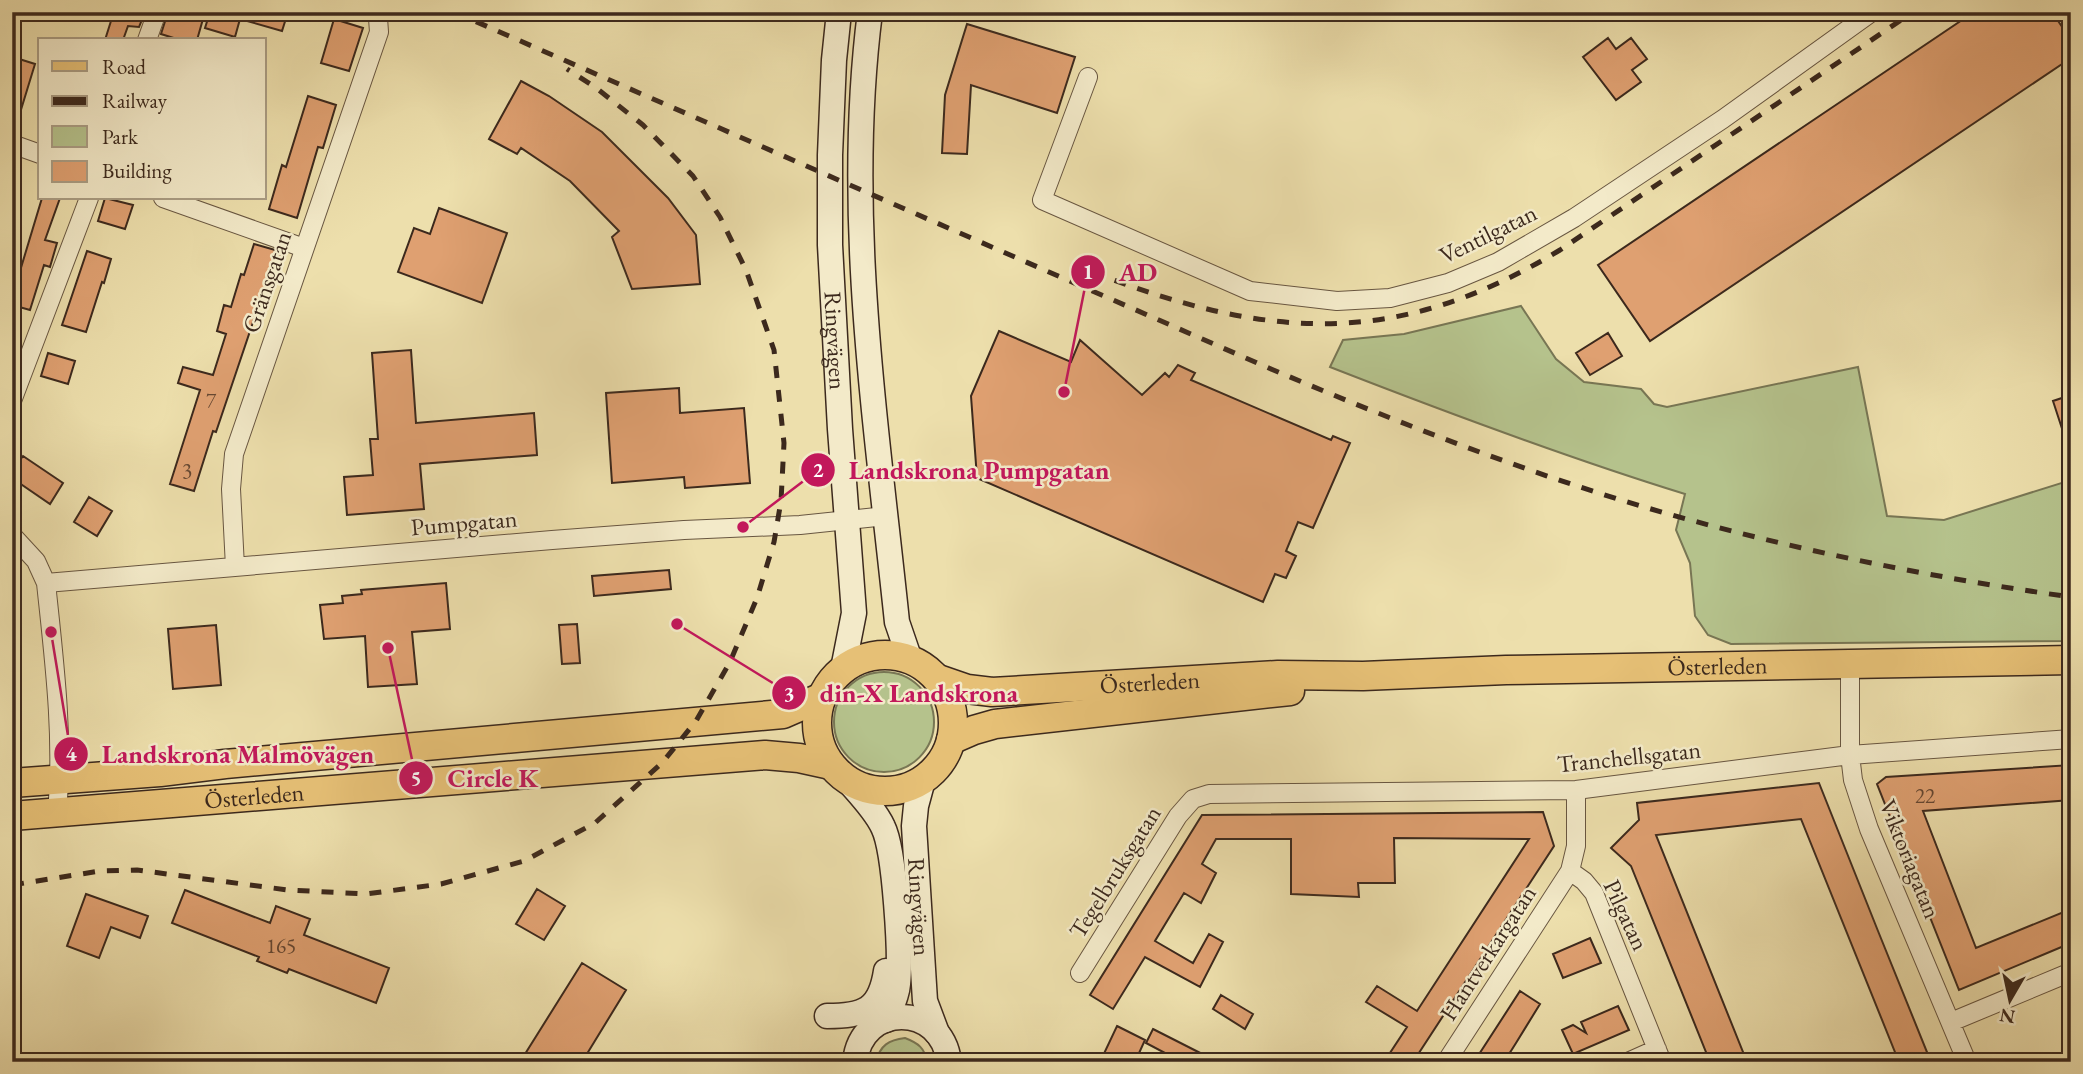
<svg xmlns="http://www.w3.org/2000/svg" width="2083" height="1074" viewBox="0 0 2083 1074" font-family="'EB Garamond',serif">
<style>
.green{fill:#b5c28c;stroke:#787654;stroke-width:2}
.building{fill:#dfa071;stroke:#3c291d;stroke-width:2}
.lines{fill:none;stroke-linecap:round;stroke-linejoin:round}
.street-casing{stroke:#685641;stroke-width:20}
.secondary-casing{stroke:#3c291d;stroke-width:27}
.primary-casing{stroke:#3c291d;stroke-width:31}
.street{stroke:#f3eac9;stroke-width:18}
.secondary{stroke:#f3eac9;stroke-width:24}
.primary{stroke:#e6c076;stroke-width:28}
.rail{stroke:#3c291d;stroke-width:5;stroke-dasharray:12 12;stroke-linecap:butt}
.labels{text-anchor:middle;stroke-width:5;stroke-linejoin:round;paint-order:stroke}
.number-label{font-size:21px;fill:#654732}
.street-label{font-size:24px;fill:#3c291d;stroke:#f3eac9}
.leader{fill:none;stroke:#c2185b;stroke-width:2.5}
.callout-dot{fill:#c2185b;stroke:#f3eac9;stroke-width:2.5}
.mark-label{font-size:21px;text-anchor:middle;font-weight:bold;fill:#fff}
.callout-label{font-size:26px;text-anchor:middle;font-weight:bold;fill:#c2185b;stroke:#f3eac9;stroke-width:5;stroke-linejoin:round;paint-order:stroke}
</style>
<rect width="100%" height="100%" fill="#eddfac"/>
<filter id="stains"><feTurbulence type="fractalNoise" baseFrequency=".00286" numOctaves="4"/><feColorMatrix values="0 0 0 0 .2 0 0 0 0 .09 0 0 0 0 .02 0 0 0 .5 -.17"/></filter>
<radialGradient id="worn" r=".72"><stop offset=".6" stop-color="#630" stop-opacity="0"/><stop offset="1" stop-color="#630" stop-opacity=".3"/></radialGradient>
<path class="green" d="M1521,306L1556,359L1584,382L1641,389L1654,404L1667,407L1858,367L1887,516L1944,520L2071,480V641L1731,644L1708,635L1695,616L1690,563L1676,530L1685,494C1565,457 1448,413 1330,367L1343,340L1404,334Z
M834 722a50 50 0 1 1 100 0a50 50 0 1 1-100 0Z
M905,1038C918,1043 925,1048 927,1062H876C880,1045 889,1040 905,1038Z"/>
<path class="building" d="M95,12H145L139,27L128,26L123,40H105L111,21L94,16Z
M168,12H179L203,19L197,40H180L161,34Z
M210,12L232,16V12H288L282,31L240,19L235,37L205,28Z
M1974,12H2052L2071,40V58L1650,341L1598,265Z
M334,19L363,28L349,71L321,63Z
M967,24L1075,57L1057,113L971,85L967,154L942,153L945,95Z
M1608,38L1616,49L1631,38L1647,59L1632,70L1641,82L1616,100L1583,57Z
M16,58L35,64L16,126L12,125V70Z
M521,81L549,96L602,132L668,198L696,235L700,284L632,289L612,237L619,231L570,181L521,148L517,154L489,139Z
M308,96L336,105L323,148L318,147L297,218L269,209L282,165L286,167Z
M42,198H60L45,240L57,243L50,267L44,265L30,310L12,305V280L17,281Z
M105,198L133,205L125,229L98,221Z
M439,208L507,233L482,303L398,272L414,228L430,234Z
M254,244L282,252L275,274L270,272L216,432L213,431L194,491L170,484L200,390L178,383L183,367L213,375L226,334L217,331L224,305L231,307L241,274L244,275Z
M87,251L111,259L104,283L102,282L86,332L62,325Z
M999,331L1071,362L1080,340L1142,395L1165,373L1169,377L1178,365L1195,373L1191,380L1331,440L1333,436L1350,443L1313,528L1298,522L1286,551L1296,556L1286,578L1275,574L1263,602L977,478L971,396Z
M1608,333L1622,356L1590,375L1576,353Z
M411,350L416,423L534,413L537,455L420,464L424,509L347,515L344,477L373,475L370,439H378L372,353Z
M48,353L75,361L68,384L41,376Z
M679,388L680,413L744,408L750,483L685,488L684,477L612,483L606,393Z
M2071,395V447H2068L2053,401Z
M23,456L63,483L50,504L12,478V471Z
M89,497L112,511L97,536L74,522Z
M669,570L671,589L594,596L592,576Z
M446,583L450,629L412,632L417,684L368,687L365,636L324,639L320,605L343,603L342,596L362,594L361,590Z
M577,624L580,663L562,664L559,625Z
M216,625L221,685L173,689L168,629Z
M2071,765V800L1923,811L1976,948L2071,909V943L1959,990L1877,784L1886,777Z
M1819,783L1878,931L1931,1062H1899L1801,819L1656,835L1747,1062H1710L1631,866L1611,848L1639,820L1637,803Z
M1543,812L1554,846L1413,1062H1384L1407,1027L1366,1002L1377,986L1417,1011L1529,839L1394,838L1395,883H1358L1359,897L1291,894V839H1216L1202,864L1216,873L1201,903L1184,893L1155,941L1193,963L1209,934L1223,942L1200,987L1145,957L1113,1009L1090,995L1202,815Z
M537,889L565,906L544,940L516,924Z
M185,890L270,923L276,906L310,919L304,935L389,968L376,1003L289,969L287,973L257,961L259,957L172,923Z
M86,894L148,916L140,938L111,927L99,958L67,946Z
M1590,938L1601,963L1563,978L1553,954Z
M582,963L626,990L582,1062H520Z
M1520,991L1540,1004L1516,1043L1504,1062H1474Z
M1221,995L1253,1014L1245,1029L1213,1009Z
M1618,1006L1629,1030L1573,1054L1562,1030L1573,1025L1586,1033L1581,1022Z
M1117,1026L1145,1040L1135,1062H1100Z
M1153,1029L1218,1062H1182L1146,1043Z"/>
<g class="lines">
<g class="street-casing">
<path id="street" d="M147,40L157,12
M1088,77L1042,200L1250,291L1337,301L1390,298L1448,283L1498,262L1574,218L1723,119L1872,12
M12,144L40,154
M163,198L304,248
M12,401L89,198
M12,535L36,561L46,583C54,659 64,737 57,812
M235,567L231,489L234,454L379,32L378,18L373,12
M46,583L552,540L684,530L800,525L886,516
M1850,665V755L1853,780L1869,829L1967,1062
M1576,790V846L1570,871L1584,881L1594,893L1662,1062
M1080,973L1178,816L1193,799L1209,794L1576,790L1850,755L2071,739
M1951,1022L2071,972
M1446,1062L1570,871
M1628,1062L1657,1049"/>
</g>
<g class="secondary-casing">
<g id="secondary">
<path id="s1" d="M839,12L834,60L830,155V245L840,429L854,613L843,669"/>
<path d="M870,12C844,215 876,420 897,622L910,660"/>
<path d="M847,780C859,794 875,810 883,827C895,851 901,956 898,984C897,997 891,1008 886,1020"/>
<path id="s2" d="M923,780L916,806L914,826L925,1001L937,1033"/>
<path d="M827,1016C864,1016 880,1010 886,971"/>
<path d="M855,1062C861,1002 942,1002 949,1062"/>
</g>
</g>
<g class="primary-casing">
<g id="primary">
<circle cx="885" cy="723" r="68"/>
<path id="s3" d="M938,679L967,689L992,692L1278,675L1363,676L1506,670L2071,660"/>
<path d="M951,740L974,730L995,724L1290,691"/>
<path d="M12,783L160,772L225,764L783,714L822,697"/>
<path id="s4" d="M12,816L765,755L799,758L831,765"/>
</g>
</g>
<use href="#street" class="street"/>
<use href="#secondary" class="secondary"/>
<use href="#primary" class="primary"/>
<path class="rail" d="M454,12L1271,369C1387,418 1504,464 1624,501C1770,545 1920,576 2071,597
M1092,272C1266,339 1395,350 1560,250L1913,12
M12,885L100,871L137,870L288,890L366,894L441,884L524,861L595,823L662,763L696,721L730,662L757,598L774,542L781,501L784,443L774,350L746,270L720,217L693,176L643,125L595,87L567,69"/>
</g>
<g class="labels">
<g class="number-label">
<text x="211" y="408">7</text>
<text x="187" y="478">3</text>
<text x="1925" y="803">22</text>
<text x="281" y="953">165</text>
</g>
<g class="street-label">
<text transform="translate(1488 234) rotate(-26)" y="8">Ventilgatan</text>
<text transform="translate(267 282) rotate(-71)" y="8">Gränsgatan</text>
<text dy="8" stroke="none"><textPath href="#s1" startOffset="329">Ringvägen</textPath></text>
<text transform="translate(464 523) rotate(-5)" y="8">Pumpgatan</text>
<text dy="8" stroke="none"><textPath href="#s3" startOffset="782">Österleden</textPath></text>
<text dy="8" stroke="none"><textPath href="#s3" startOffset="214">Österleden</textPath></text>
<text transform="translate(1629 757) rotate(-6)" y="8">Tranchellsgatan</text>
<text dy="8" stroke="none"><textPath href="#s4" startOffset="243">Österleden</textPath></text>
<text transform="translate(1910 859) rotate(68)" y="8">Viktoriagatan</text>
<text transform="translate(1115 872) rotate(-58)" y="8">Tegelbruksgatan</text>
<text dy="8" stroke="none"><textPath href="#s2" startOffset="128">Ringvägen</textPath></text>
<text transform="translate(1626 915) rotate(65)" y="8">Pilgatan</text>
<text transform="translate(1488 953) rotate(-57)" y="8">Hantverkargatan</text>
</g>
</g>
<path class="leader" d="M1064 392L1088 272M743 527L818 470M677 624L789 693M51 632L71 754M388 648L416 778"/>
<g class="callout-dot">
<circle cx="1064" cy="392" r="7"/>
<circle cx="743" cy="527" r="7"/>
<circle cx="677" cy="624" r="7"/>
<circle cx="51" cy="632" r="7"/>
<circle cx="388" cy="648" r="7"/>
<circle cx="1088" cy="272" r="18"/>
<circle cx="818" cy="470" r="18"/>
<circle cx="789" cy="693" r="18"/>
<circle cx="71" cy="754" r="18"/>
<circle cx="416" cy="778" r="18"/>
</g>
<g class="mark-label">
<text x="1088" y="279">1</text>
<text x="818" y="477">2</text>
<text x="789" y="701">3</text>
<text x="71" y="761">4</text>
<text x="416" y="785">5</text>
</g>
<g class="callout-label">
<text x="1138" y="281">AD</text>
<text x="979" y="479">Landskrona Pumpgatan</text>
<text x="919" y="702">din-X Landskrona</text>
<text x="238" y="763">Landskrona Malmövägen</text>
<text x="493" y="787">Circle K</text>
</g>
<rect width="2083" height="1074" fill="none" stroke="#eddfac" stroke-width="42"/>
<rect x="14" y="14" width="2055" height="1046" fill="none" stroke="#3c291d" stroke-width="3.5"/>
<rect x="21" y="21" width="2041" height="1032" fill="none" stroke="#3c291d" stroke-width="2"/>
<rect x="38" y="38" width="228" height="161" fill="#f3eac9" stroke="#aa9d84" stroke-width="2"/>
<rect x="52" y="61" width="35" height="10" fill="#e6c076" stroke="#aa9d84" stroke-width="2"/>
<text x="102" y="74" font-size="21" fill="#3c291d">Road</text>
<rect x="52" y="96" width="35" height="10" fill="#3c291d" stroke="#aa9d84" stroke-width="2"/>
<text x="102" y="108" font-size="21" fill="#3c291d">Railway</text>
<rect x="52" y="126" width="35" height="21" fill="#b5c28c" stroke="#aa9d84" stroke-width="2"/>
<text x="102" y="144" font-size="21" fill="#3c291d">Park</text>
<rect x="52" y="161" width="35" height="21" fill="#dfa071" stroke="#aa9d84" stroke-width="2"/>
<text x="102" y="178" font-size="21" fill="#3c291d">Building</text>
<g transform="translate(2010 1000) rotate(189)" stroke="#f3eac9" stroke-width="5" paint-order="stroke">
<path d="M0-5L12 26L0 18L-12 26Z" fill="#3c291d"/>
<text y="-10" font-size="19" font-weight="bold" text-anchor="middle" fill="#3c291d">N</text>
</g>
<rect width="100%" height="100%" filter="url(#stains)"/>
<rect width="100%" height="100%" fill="url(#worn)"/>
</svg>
